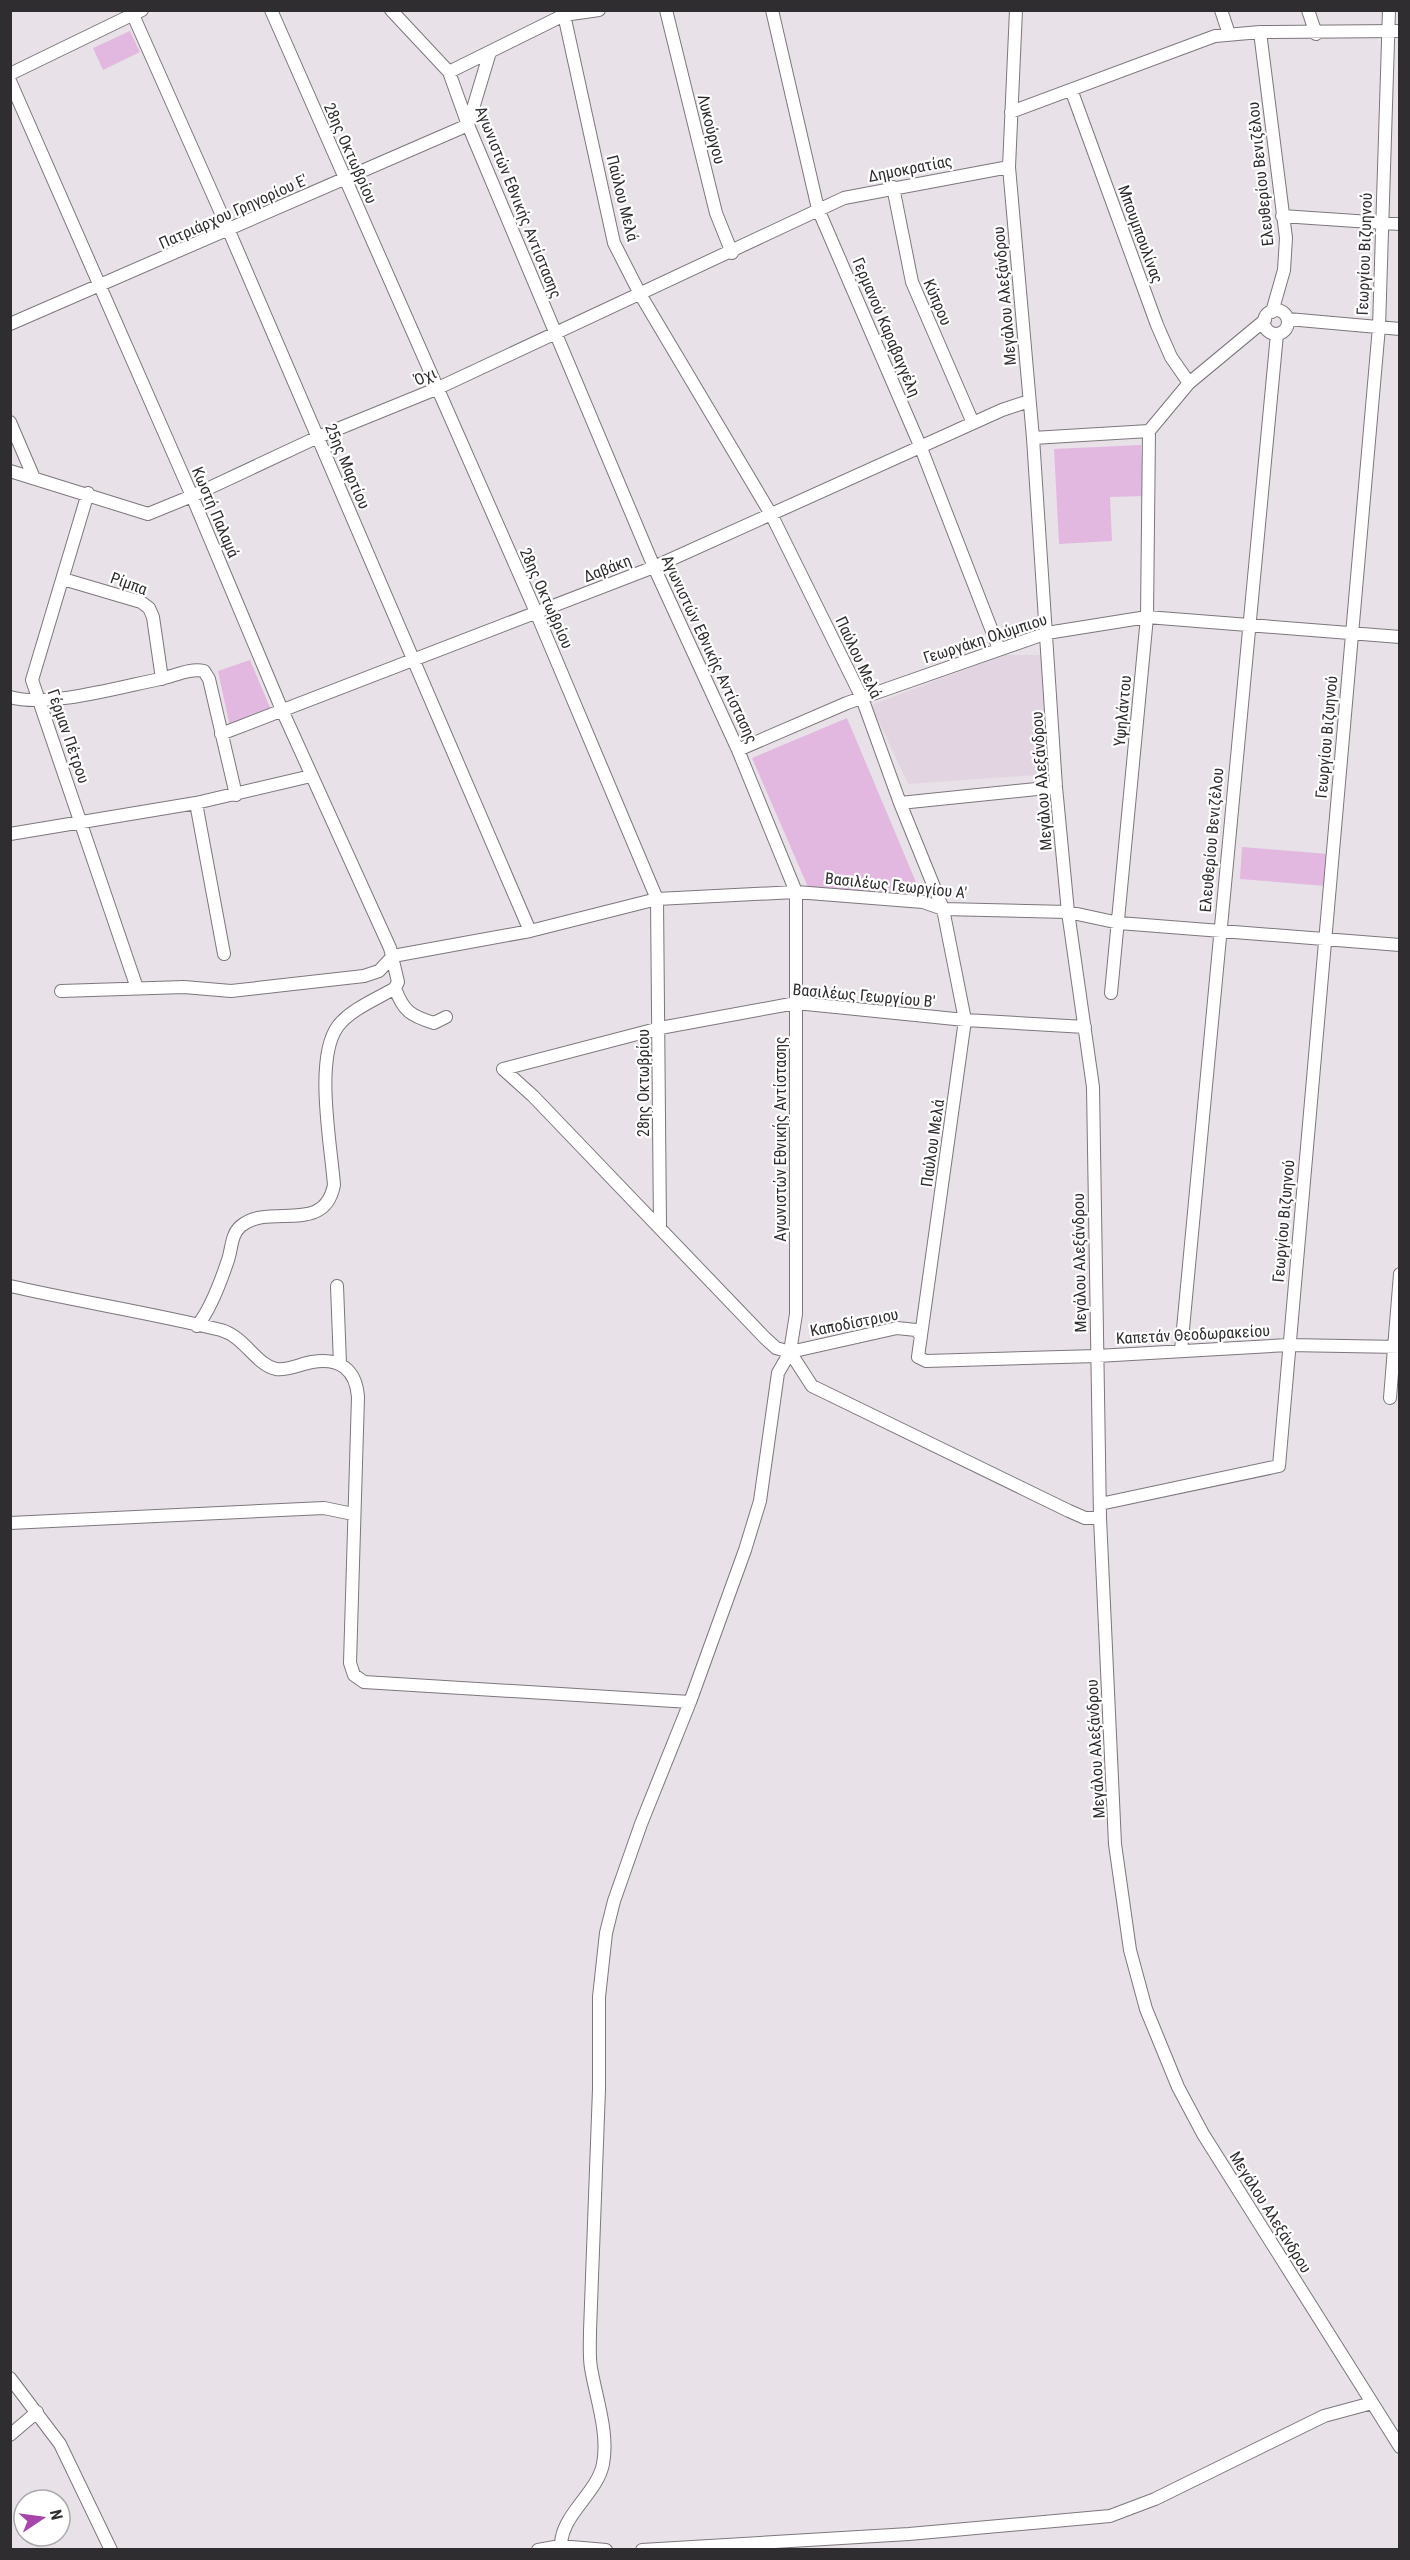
<svg xmlns="http://www.w3.org/2000/svg" width="1410" height="2560" viewBox="0 0 1410 2560" font-family="'Roboto Condensed',sans-serif">
<style>
.built{fill:#e2d5e1}
.green{fill:#e2b8e1}
.lines{fill:none;stroke-linecap:round;stroke-linejoin:round}
.minor-casing{stroke:#7d777d;stroke-width:14}
.minor{stroke:#fff;stroke-width:12}
.labels{text-anchor:middle;stroke-width:4.5;stroke-linejoin:round;paint-order:stroke}
.street-label{font-size:16px;fill:#2f2d2f;stroke:#fff}
</style>
<rect width="100%" height="100%" fill="#e8e1e8"/>
<path class="built" d="M1004,655H1041L1050,774L908,784L871,705Z"/>
<path class="green" d="M130,31L140,52L103,70L93,48Z
M1141,445L1144,496L1110,497L1112,541L1059,544L1054,449Z
M250,660L271,710L230,727L218,671Z
M847,718L921,894L808,887L752,758Z
M1242,847L1328,854L1326,886L1240,879Z"/>
<g class="lines">
<g class="minor-casing">
<path id="minor" d="M271,10L536,612L657,899L660,1227
M391,10L449,72L468,125L654,567L738,750L796,892V1314L790,1352L778,1373L760,1501L745,1550L690,1702L641,1824L614,1901L606,1933L599,1997V2089L590,2331C590,2343 589,2356 591,2368C596,2398 609,2433 603,2464C597,2495 558,2516 561,2550
M563,10L614,243L640,294L772,516L862,698L900,803L943,909L965,1020L918,1357L926,1361L1097,1356L1288,1345L1400,1347
M666,10L716,213L732,253
M772,10L818,209L921,448L999,649
M1016,10L1009,167L1033,438L1056,787L1068,912L1093,1087L1100,1518L1115,1844L1130,1950L1146,2009L1178,2087L1203,2134L1400,2447
M1221,10L1229,34
M1308,10L1316,34
M133,15L229,231L530,931
M1260,32L1286,238L1284,270L1272,312
M449,72L564,15L599,10
M10,74L142,10
M10,81L192,496L282,710L390,948L398,982L395,988C377,999 351,1009 338,1026C314,1058 331,1145 334,1185C324,1236 270,1202 241,1226C231,1234 232,1248 228,1260C221,1281 211,1309 197,1326
M1072,92L1157,325L1171,357L1189,383
M1011,112L1215,36L1260,32L1400,31
M468,125L490,52
M893,187L912,282L973,423
M1282,216L1400,224
M1264 322a12 12 0 1 1 24 0a12 12 0 1 1-24 0Z
M1288,319L1400,329
M10,324L468,125
M10,422L34,478
M1033,438L1149,431
M10,471L148,514L192,496L318,437L436,389L844,198L1009,167
M88,493L32,680L137,988
M63,579L141,602L149,608L153,617L162,679
M10,697C48,708 120,687 160,679C175,676 189,668 204,671L209,679L236,795
M221,734L654,567L1002,410L1029,401
M738,750L847,703L1047,633L1147,617L1400,637
M196,803L224,954
M900,803L1056,787
M10,834L196,803L311,776
M393,956L530,931L657,899L796,892L923,902L943,909L1068,912L1119,923L1400,945
M395,988C403,1011 411,1016 434,1023L446,1017
M61,991L184,987L231,991L364,976L379,971L393,956
M1111,993L1147,617L1149,431L1189,383L1265,320
M503,1069L533,1096L765,1338L776,1348L790,1352L812,1386L1069,1511L1085,1518H1100
M503,1069L660,1028L796,1003L965,1020L1085,1027
M10,1286C81,1302 151,1313 221,1330C245,1337 255,1364 276,1369C287,1371 300,1364 312,1362C340,1357 356,1370 358,1397L350,1663L354,1675L364,1682L690,1702
M337,1286L340,1364
M1181,1350L1277,334
M790,1352L897,1328L916,1330L921,1336
M1390,1398L1400,1274
M1100,1504L1279,1466L1379,327L1389,10
M10,1523L324,1508L353,1514
M10,2378L60,2444L111,2550
M10,2435L37,2412
M538,2550L560,2546L606,2550
M642,2550L909,2534L1110,2516L1155,2499L1324,2416L1372,2403"/>
</g>
<use href="#minor" class="minor"/>
</g>
<g class="labels">
<g class="street-label">
<text transform="translate(712 129) rotate(76)" y="6">Λυκούργου</text>
<text transform="translate(351 153) rotate(66)" y="6">28ης Οκτωβρίου</text>
<text transform="translate(910 168) rotate(-11)" y="6">Δημοκρατίας</text>
<text transform="translate(1260 174) rotate(-96)" y="6">Ελευθερίου Βενιζέλου</text>
<text transform="translate(623 198) rotate(76)" y="6">Παύλου Μελά</text>
<text transform="translate(519 202) rotate(68)" y="6">Αγωνιστών Εθνικής Αντίστασης</text>
<text transform="translate(233 211) rotate(-24)" y="6">Πατριάρχου Γρηγορίου Ε'</text>
<text transform="translate(1141 234) rotate(70)" y="6">Μπουμπουλίνας</text>
<text transform="translate(1364 254) rotate(-88)" y="6">Γεωργίου Βιζυηνού</text>
<text transform="translate(1004 296) rotate(-95)" y="6">Μεγάλου Αλεξάνδρου</text>
<text transform="translate(938 302) rotate(67)" y="6">Κύπρου</text>
<text transform="translate(887 327) rotate(67)" y="6">Γερμανού Καραβαγγέλη</text>
<text transform="translate(425 376) rotate(-23)" y="6">Όχι</text>
<text transform="translate(348 466) rotate(67)" y="6">25ης Μαρτίου</text>
<text transform="translate(216 512) rotate(67)" y="6">Κωστή Παλαμά</text>
<text transform="translate(607 568) rotate(-21)" y="6">Δαβάκη</text>
<text transform="translate(129 583) rotate(20)" y="6">Ρίμπα</text>
<text transform="translate(547 598) rotate(66)" y="6">28ης Οκτωβρίου</text>
<text transform="translate(985 638) rotate(-18)" y="6">Γεωργάκη Ολύμπιου</text>
<text transform="translate(710 649) rotate(65)" y="6">Αγωνιστών Εθνικής Αντίστασης</text>
<text transform="translate(859 657) rotate(65)" y="6">Παύλου Μελά</text>
<text transform="translate(1122 711) rotate(-85)" y="6">Υψηλάντου</text>
<text transform="translate(69 736) rotate(71)" y="6">Γέρμαν Πέτρου</text>
<text transform="translate(1326 737) rotate(-85)" y="6">Γεωργίου Βιζυηνού</text>
<text transform="translate(1041 781) rotate(-94)" y="6">Μεγάλου Αλεξάνδρου</text>
<text transform="translate(1211 840) rotate(-85)" y="6">Ελευθερίου Βενιζέλου</text>
<text transform="translate(896 885) rotate(6)" y="6">Βασιλέως Γεωργίου Α'</text>
<text transform="translate(864 995) rotate(5)" y="6">Βασιλέως Γεωργίου Β'</text>
<text transform="translate(643 1083) rotate(-90)" y="6">28ης Οκτωβρίου</text>
<text transform="translate(780 1139) rotate(-90)" y="6">Αγωνιστών Εθνικής Αντίστασης</text>
<text transform="translate(932 1143) rotate(-82)" y="6">Παύλου Μελά</text>
<text transform="translate(1283 1221) rotate(-85)" y="6">Γεωργίου Βιζυηνού</text>
<text transform="translate(1079 1263) rotate(-91)" y="6">Μεγάλου Αλεξάνδρου</text>
<text transform="translate(854 1322) rotate(-11)" y="6">Καποδίστριου</text>
<text transform="translate(1193 1334) rotate(-3)" y="6">Καπετάν Θεοδωρακείου</text>
<text transform="translate(1095 1749) rotate(-93)" y="6">Μεγάλου Αλεξάνδρου</text>
<text transform="translate(1271 2212) rotate(58)" y="6">Μεγάλου Αλεξάνδρου</text>
</g>
</g>
<rect width="1410" height="2560" fill="none" stroke="#2f2d2f" stroke-width="24"/>
<g transform="translate(42 2518) rotate(77)"><circle r="28" fill="#ffffff" stroke="#acabac" stroke-width="1.5"/>
<path d="M0-4.5L10 22L0 15L-10 22Z" fill="#a845aa"/>
<text y="-9" font-size="16" font-weight="bold" text-anchor="middle" fill="#2f2d2f">N</text>
</g>
</svg>
